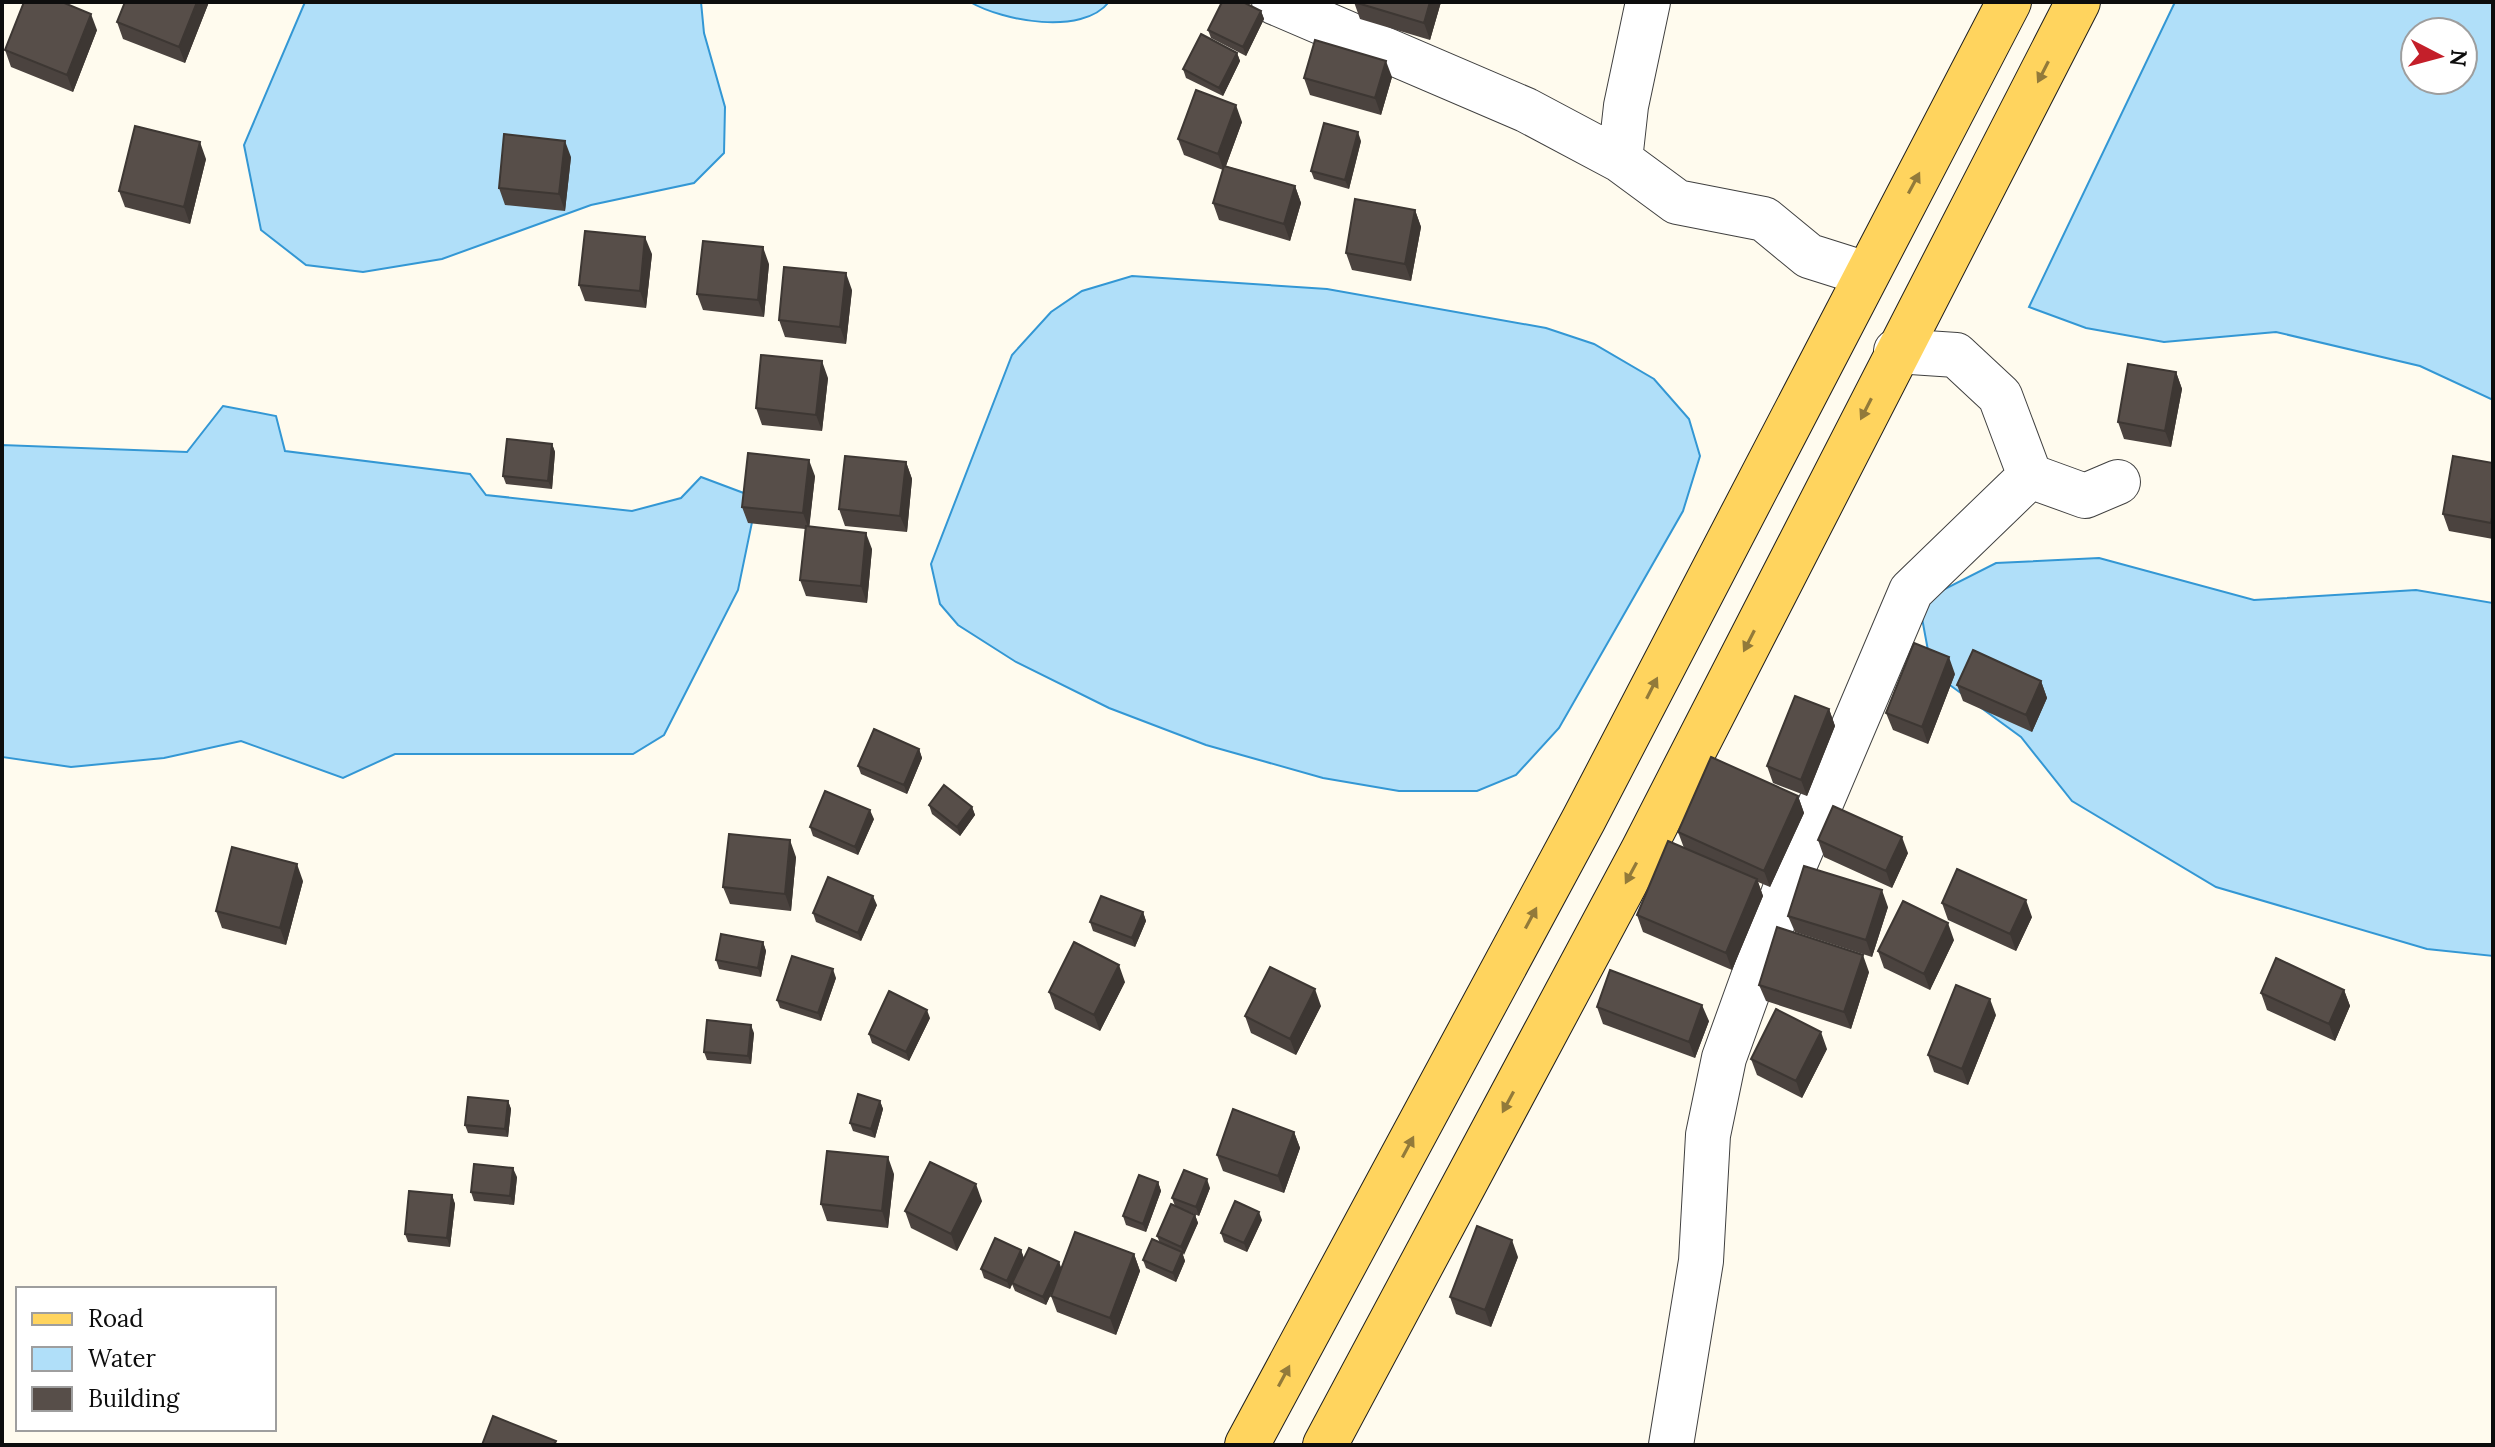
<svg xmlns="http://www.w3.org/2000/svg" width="2495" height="1447" viewBox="0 0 2495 1447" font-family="Lora,serif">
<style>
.water{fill:#b0dff9;stroke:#3397d4;stroke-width:2;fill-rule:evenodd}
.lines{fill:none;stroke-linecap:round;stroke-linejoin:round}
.minor-casing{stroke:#404040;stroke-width:46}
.major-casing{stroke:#1e1e1e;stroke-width:46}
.minor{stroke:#fff;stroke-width:44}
.major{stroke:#ffd45e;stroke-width:44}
.wall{fill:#4b433f}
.shaded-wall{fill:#3d3733}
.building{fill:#574e49;stroke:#3d3733;stroke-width:2}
.oneway{fill:#927a3a}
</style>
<rect width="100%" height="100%" fill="#fffbee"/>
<path class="water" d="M305,2H701L704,33L725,107L724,153L694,183L591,205L442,259L363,272L306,265L261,230L244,145Z
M970,2H1109C1082,36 1003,21 970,2Z
M2175,2H2493V400L2420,366L2276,332L2164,342L2086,328L2029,307ZM2463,32V80H2415V32Z
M1132,276L1327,289L1546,328L1594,344L1654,379L1689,419L1700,456L1683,511L1559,728L1516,775L1477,791H1399L1323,778L1206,745L1109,708L1016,662L958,625L940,604L931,564L1012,355L1051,312L1082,291Z
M223,406L276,416L285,451L470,474L486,495L632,511L681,498L701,477L757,498L738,590L664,735L633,754H395L343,778L241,741L164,758L71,767L2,757V445L187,452Z
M2099,558L2254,600L2416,590L2493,603V956L2427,949L2216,887L2072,801L2021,737L1932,672L1919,602L1996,563Z"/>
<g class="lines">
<g class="minor-casing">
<path id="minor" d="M1274,2L1526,110L1620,160
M1648,2L1626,106L1620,160L1677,202L1764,219L1809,256L1866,274
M2030,476L2085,496L2118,482
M1671,1445L1701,1261L1708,1135L1724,1058L1789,878L1911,591L2030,476L2000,396L1956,355L1896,351"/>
</g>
<g class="major-casing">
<path id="major" d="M1247,1445L1584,819L2009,2
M1325,1445L1643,850L2078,2"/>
</g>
<use href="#minor" class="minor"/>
<use href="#major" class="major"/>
</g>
<path class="wall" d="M125,2H209L185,63L123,39L117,22Z
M1354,2H1441L1430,40L1360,19Z
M1261,11L1264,19L1246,56L1211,38L1208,30Z
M97,30L73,92L11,67L5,50Z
M1237,53L1240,61L1223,96L1186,78L1183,69Z
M1392,77L1381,115L1310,95L1304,78Z
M1242,122L1226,166L1295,186L1301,203L1290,241L1219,220L1213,203L1223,170L1184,155L1178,139Z
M1361,141L1349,189L1314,179L1311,171Z
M571,157L565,211L505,205L499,188Z
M206,159L190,224L125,207L119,191Z
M1415,210L1421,227L1411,281L1352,270L1346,253Z
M652,254L646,308L585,301L579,285Z
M769,264L764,317L703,310L697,294Z
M852,290L846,344L785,337L779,320Z
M2176,372L2182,389L2171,447L2124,439L2118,422Z
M828,378L822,431L762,425L756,408Z
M552,444L555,452L552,489L506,484L503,476Z
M906,462L912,479L907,532L845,526L839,509Z
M2493,463V539L2449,531L2443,514Z
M815,476L809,527L872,549L867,603L806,596L800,580L805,529L748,523L742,507Z
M1955,674L1928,744L1893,730L1886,713Z
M2041,681L2047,698L2032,732L1963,701L1957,685Z
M1829,709L1835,726L1807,796L1773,783L1767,766Z
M919,749L922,758L907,794L861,774L858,766Z
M1798,796L1804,813L1770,887L1758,882L1763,896L1732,970L1643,932L1637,915L1684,848L1678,832Z
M929,805L972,807L975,815L960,836L932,814Z
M874,819L858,855L813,836L810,827Z
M1818,840L1908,853L1892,888L1824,857Z
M796,857L791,911L730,904L723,887Z
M303,881L286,945L222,928L216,911Z
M1942,903L2032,917L2016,951L1948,920Z
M877,905L861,941L816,922L813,913Z
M1888,907L1872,957L1795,932L1788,916Z
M1143,912L1146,921L1135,947L1093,931L1090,922Z
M1954,940L1930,990L1884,968L1878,951Z
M763,942L766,951L761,977L719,969L716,960Z
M1869,972L1851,1029L1766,1001L1759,985Z
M836,978L821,1021L780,1008L777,1000Z
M1125,982L1100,1031L1055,1009L1049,992Z
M2344,990L2350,1006L2335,1041L2267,1010L2261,993Z
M1321,1006L1296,1055L1251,1033L1245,1016Z
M1597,1007L1709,1021L1695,1058L1603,1024Z
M1996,1015L1968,1085L1934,1072L1928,1055Z
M930,1018L909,1061L872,1043L869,1034Z
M754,1033L751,1064L707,1060L704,1052Z
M1827,1049L1802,1098L1757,1075L1751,1059Z
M508,1101L511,1109L508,1137L468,1133L465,1125Z
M880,1101L883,1109L875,1138L853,1131L850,1123Z
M1294,1132L1300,1148L1284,1193L1223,1171L1217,1155Z
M894,1174L888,1228L827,1221L821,1204Z
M517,1177L514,1205L474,1201L471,1192Z
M1158,1182L1161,1191L1146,1232L1126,1225L1123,1216Z
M1210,1188L1199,1216L1180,1208L1195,1215L1198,1223L1183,1255L1185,1261L1176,1282L1146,1268L1143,1260L1160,1243L1157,1236L1175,1206L1172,1198Z
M452,1195L455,1204L450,1247L408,1242L405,1234Z
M982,1201L957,1251L911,1228L905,1211Z
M1262,1220L1247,1252L1224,1242L1221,1233Z
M1021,1250L1024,1258L1059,1262L1061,1269L1134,1254L1140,1271L1116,1335L1057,1312L1051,1296L1055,1285L1046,1305L1015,1291L1012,1284L1010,1289L984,1278L981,1269Z
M1518,1257L1491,1327L1456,1314L1450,1297Z"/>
<path class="shaded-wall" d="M197,2H209L185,63L179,47Z
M1430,2H1441L1430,40L1424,23Z
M1261,11L1264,19L1246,56L1243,47Z
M91,14L97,30L73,92L67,75Z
M1237,53L1240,61L1223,96L1219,88Z
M1386,61L1392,77L1381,115L1375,98Z
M1236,105L1242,122L1224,171L1218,154Z
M1358,132L1361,141L1349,189L1345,180Z
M565,141L571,157L565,211L559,194Z
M200,142L206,159L190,224L184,207Z
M1295,186L1301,203L1290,241L1284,224Z
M1415,210L1421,227L1411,281L1405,264Z
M645,237L652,254L646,308L640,291Z
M763,247L769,264L764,317L758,300Z
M846,273L852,290L846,344L840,327Z
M822,361L828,378L822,431L816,415Z
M2176,372L2182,389L2171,447L2165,431Z
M552,444L555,452L552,489L548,481Z
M809,460L815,476L809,530L803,513Z
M906,462L912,479L907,532L900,516Z
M866,533L872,549L867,603L861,586Z
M1949,657L1955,674L1928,744L1922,727Z
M2041,681L2047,698L2032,732L2026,715Z
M1829,709L1835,726L1807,796L1801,780Z
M919,749L922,758L907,794L904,785Z
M1798,796L1804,813L1770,887L1764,871Z
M972,807L975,815L960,836L957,827Z
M870,810L874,819L858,855L855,847Z
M1902,837L1908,853L1892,888L1886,871Z
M790,840L796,857L791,911L785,894Z
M297,864L303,881L286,945L280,928Z
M1757,879L1763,896L1732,970L1726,953Z
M1882,890L1888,907L1872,957L1866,940Z
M873,896L877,905L861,941L858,933Z
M2026,900L2032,917L2016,951L2010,934Z
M1143,912L1146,921L1135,947L1132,938Z
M1948,923L1954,940L1930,990L1924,974Z
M763,942L766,951L761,977L758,968Z
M1863,955L1869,972L1851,1029L1844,1012Z
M1119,965L1125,982L1100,1031L1094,1015Z
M833,969L836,978L821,1021L818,1013Z
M1315,989L1321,1006L1296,1055L1290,1039Z
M2344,990L2350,1006L2335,1041L2329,1024Z
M1990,999L1996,1015L1968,1085L1962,1069Z
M1702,1005L1709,1021L1695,1058L1689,1042Z
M927,1010L930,1018L909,1061L906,1052Z
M751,1025L754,1033L751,1064L748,1056Z
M1821,1032L1827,1049L1802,1098L1796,1081Z
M508,1101L511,1109L508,1137L505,1129Z
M880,1101L883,1109L875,1138L871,1129Z
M1294,1132L1300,1148L1284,1193L1278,1176Z
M888,1157L894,1174L888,1228L882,1211Z
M513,1168L517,1177L514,1205L510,1196Z
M1207,1179L1210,1188L1199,1216L1196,1207Z
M1158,1182L1161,1191L1146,1232L1143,1224Z
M976,1184L982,1201L957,1251L951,1234Z
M452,1195L455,1204L450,1247L447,1238Z
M1259,1212L1262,1220L1247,1252L1244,1243Z
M1195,1215L1198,1223L1184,1255L1181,1247Z
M1512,1240L1518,1257L1491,1327L1485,1310Z
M1021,1250L1024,1259L1010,1289L1007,1281Z
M1182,1252L1185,1261L1176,1282L1173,1273Z
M1134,1254L1140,1271L1116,1335L1110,1318Z
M1059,1262L1062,1270L1046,1305L1043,1297Z"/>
<path class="building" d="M24,2H62L91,14L67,75L5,50Z
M125,2H197L179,47L117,22Z
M1222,2H1243L1261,11L1243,47L1208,30Z
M1354,2H1430L1424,23Z
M1201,34L1237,53L1219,88L1183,69Z
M1315,40L1386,61L1375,98L1304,78Z
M1196,90L1236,105L1218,154L1178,139Z
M1324,123L1358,132L1345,180L1311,171Z
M135,126L200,142L184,207L119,191Z
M504,134L565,141L559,194L499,188Z
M1224,166L1295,186L1284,224L1213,203Z
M1355,199L1415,210L1405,264L1346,253Z
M585,231L645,237L640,291L579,285Z
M703,241L763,247L758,300L697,294Z
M784,267L846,273L840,327L779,320Z
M761,355L822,361L816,415L756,408Z
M2128,364L2176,372L2165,431L2118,422Z
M507,439L552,444L548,481L503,476Z
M748,453L809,460L803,513L742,507Z
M845,456L906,462L900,516L839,509Z
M2453,456L2493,463V512L2491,523L2443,514Z
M806,526L866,533L861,586L800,580Z
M1914,643L1949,657L1922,727L1886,713Z
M1973,650L2041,681L2026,715L1957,685Z
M1795,696L1829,709L1801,780L1767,766Z
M874,729L919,749L904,785L858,766Z
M1711,757L1798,796L1764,871L1678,832Z
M944,785L972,807L957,827L929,805Z
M825,791L870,810L855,847L810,827Z
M1833,806L1902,837L1886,871L1818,840Z
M729,834L790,840L785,894L723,887Z
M1668,841L1757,879L1726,953L1637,915Z
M232,847L297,864L280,928L216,911Z
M1804,866L1882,890L1866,940L1788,916Z
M1957,869L2026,900L2010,934L1942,903Z
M828,877L873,896L858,933L813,913Z
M1101,896L1143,912L1132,938L1090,922Z
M1903,901L1948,923L1924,974L1878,951Z
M1777,927L1863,955L1844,1012L1759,985Z
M721,934L763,942L758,968L716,960Z
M1074,942L1119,965L1094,1015L1049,992Z
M792,956L833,969L818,1013L777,1000Z
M2276,958L2344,990L2329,1024L2261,993Z
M1270,967L1315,989L1290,1039L1245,1016Z
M1610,970L1702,1005L1689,1042L1597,1007Z
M1956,985L1990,999L1962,1069L1928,1055Z
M889,991L927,1010L906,1052L869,1034Z
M1776,1009L1821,1032L1796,1081L1751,1059Z
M707,1020L751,1025L748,1056L704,1052Z
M858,1094L880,1101L871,1129L850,1123Z
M468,1097L508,1101L505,1129L465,1125Z
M1233,1109L1294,1132L1278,1176L1217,1155Z
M827,1151L888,1157L882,1211L821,1204Z
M930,1162L976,1184L951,1234L905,1211Z
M474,1164L513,1168L510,1196L471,1192Z
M1184,1170L1207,1179L1196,1207L1172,1198Z
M1139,1175L1158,1182L1143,1224L1123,1216Z
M409,1191L452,1195L447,1238L405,1234Z
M1235,1201L1259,1212L1244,1243L1221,1233Z
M1171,1204L1195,1215L1181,1247L1157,1236Z
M1477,1226L1512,1240L1485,1310L1450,1297Z
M1075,1232L1134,1254L1110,1318L1051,1296Z
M995,1238L1021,1250L1007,1281L981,1269Z
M1152,1239L1182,1252L1173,1273L1143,1260Z
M1029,1248L1059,1262L1043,1297L1012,1283Z
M493,1416L556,1441L554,1445H482Z"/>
<defs><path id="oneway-solid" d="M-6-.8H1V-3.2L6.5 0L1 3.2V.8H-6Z" transform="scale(2)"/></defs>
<g class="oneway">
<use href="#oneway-solid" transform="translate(2043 72) rotate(117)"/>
<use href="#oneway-solid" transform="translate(1914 183) rotate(-62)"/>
<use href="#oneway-solid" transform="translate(1866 409) rotate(117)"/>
<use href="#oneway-solid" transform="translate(1749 641) rotate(117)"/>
<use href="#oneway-solid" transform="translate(1652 688) rotate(-63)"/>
<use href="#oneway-solid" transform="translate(1631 873) rotate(118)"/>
<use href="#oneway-solid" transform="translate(1531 918) rotate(-62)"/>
<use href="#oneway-solid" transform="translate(1508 1102) rotate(118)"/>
<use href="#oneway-solid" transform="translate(1408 1147) rotate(-62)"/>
<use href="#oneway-solid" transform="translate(1284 1376) rotate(-62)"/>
</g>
<rect width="2495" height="1447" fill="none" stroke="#0d0d0d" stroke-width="8"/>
<rect x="16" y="1287" width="260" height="144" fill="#ffffff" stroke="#9e9e9e" stroke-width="2"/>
<rect x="32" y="1313" width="40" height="12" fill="#ffd45e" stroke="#9e9e9e" stroke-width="2"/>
<text x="88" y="1327" font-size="24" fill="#0d0d0d">Road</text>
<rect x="32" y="1347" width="40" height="24" fill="#b0dff9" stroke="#9e9e9e" stroke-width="2"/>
<text x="88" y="1367" font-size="24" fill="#0d0d0d">Water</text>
<rect x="32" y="1387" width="40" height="24" fill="#574e49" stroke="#9e9e9e" stroke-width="2"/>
<text x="88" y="1407" font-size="24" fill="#0d0d0d">Building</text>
<g transform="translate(2439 56) rotate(96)"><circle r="38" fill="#ffffff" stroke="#9e9e9e" stroke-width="2"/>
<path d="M0-6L14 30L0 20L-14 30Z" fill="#c41f2a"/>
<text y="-12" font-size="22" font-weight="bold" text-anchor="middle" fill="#0d0d0d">N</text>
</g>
</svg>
